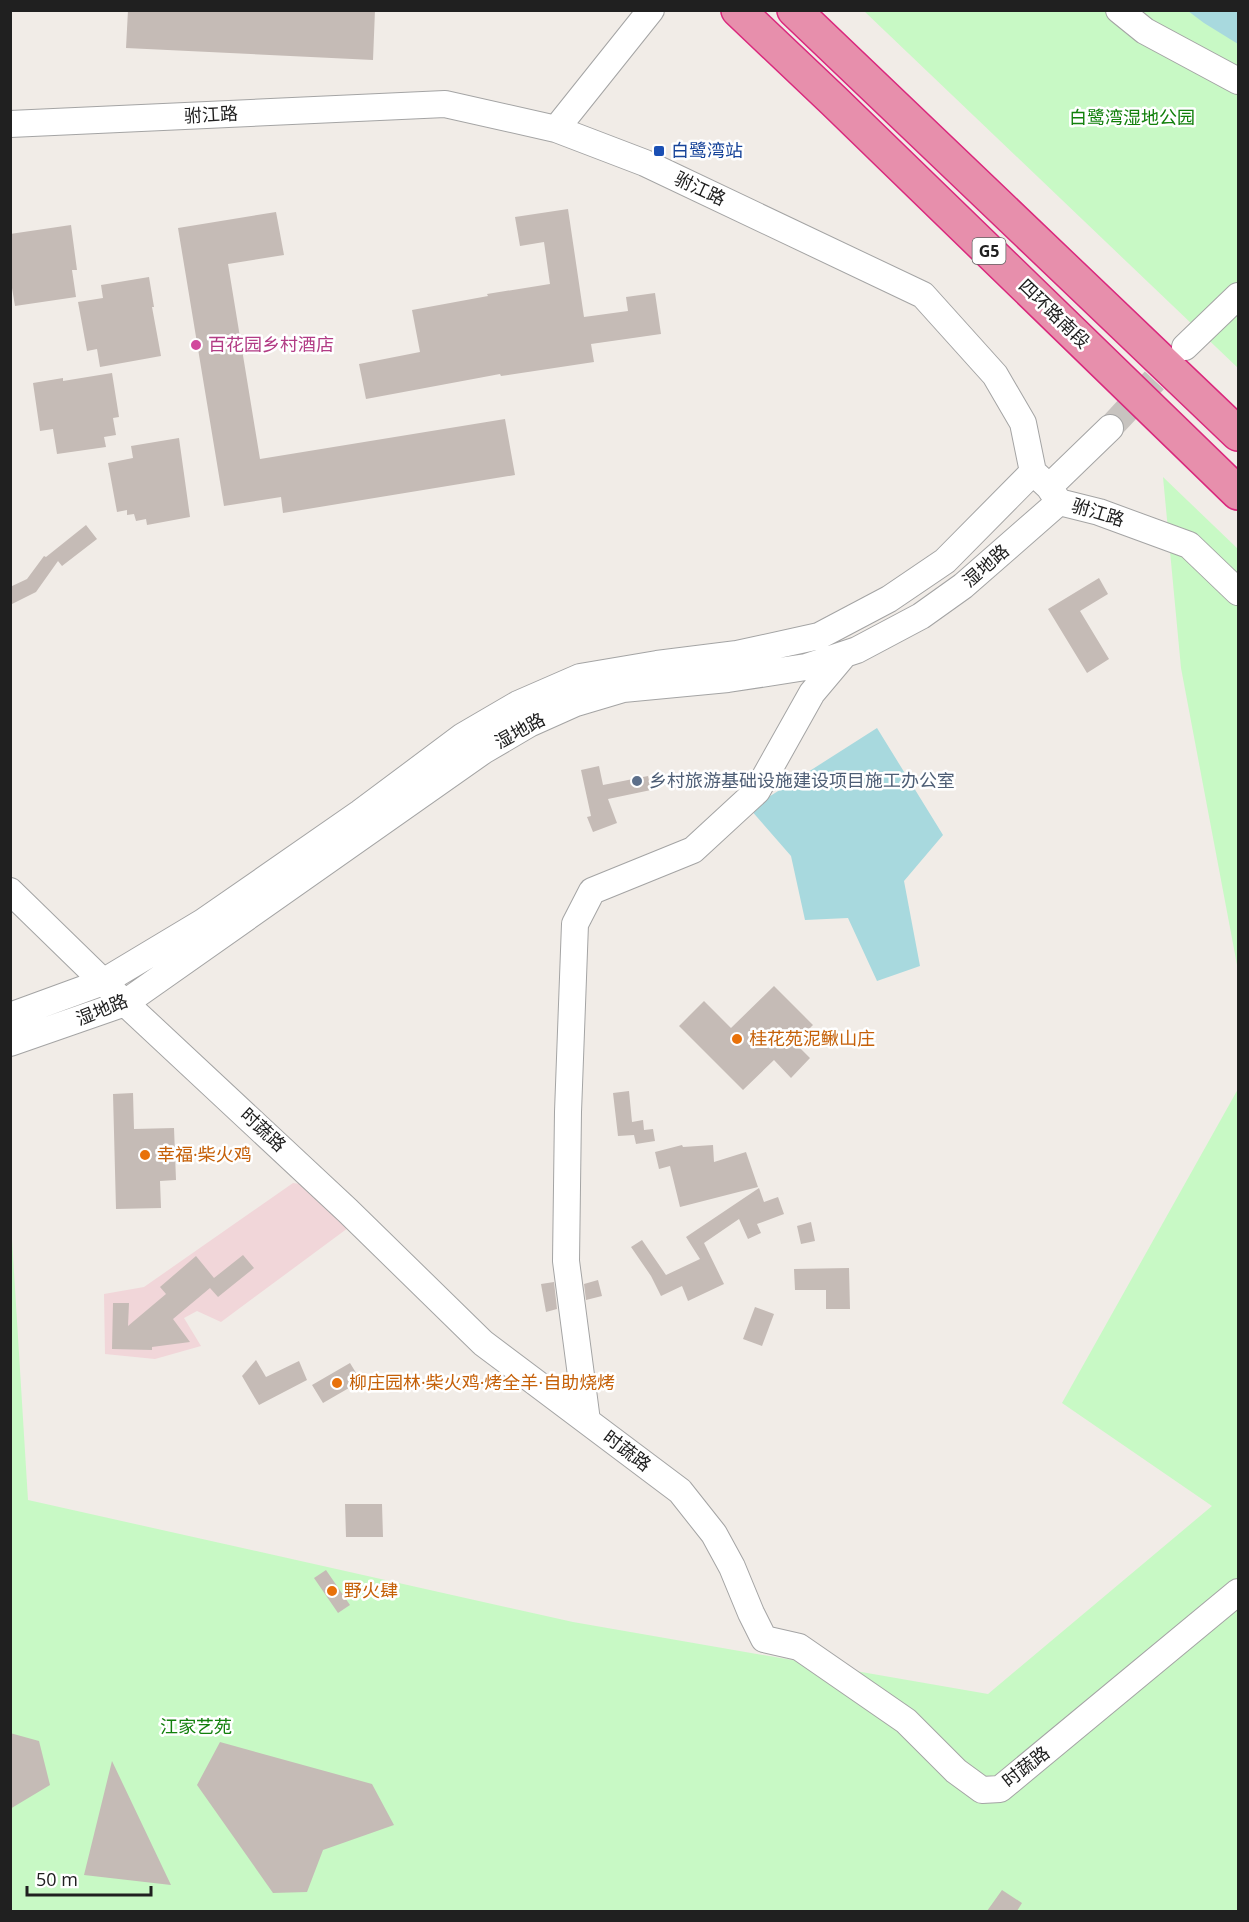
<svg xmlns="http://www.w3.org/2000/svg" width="1249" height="1922" viewBox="0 0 1249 1922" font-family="'Open Sans','Noto Sans SC',sans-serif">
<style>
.commercial{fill:#f1d6d9}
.park{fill:#c8f9c5}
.water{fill:#a8d9de}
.building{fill:#c5bbb6}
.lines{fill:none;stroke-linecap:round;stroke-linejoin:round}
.minor-tunnel{stroke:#c7c3bf;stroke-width:26;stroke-dasharray:26 13;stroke-linecap:butt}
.minor-casing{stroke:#a4a4a4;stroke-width:28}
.highway-casing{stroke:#da287d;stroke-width:36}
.minor{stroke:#fff;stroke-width:26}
.highway{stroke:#e78fac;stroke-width:33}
.transit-dot{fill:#1a4fb4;stroke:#fff;stroke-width:2}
.hotel-dot{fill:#d1479c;stroke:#fff;stroke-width:2}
.service-dot{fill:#5c6f8a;stroke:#fff;stroke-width:2}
.food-dot{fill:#e8710a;stroke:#fff;stroke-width:2}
.labels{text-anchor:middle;stroke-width:5;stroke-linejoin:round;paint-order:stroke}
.shield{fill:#fff;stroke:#636363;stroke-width:1.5}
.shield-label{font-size:16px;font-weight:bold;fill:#202020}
.street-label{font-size:18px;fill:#202020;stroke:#fff}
.park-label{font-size:18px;fill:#12800c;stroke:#fff}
.transit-label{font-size:18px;fill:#164399;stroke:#fff;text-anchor:start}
.hotel-label{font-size:18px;fill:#b23c85;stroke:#fff;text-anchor:start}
.service-label{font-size:18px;fill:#4e5e75;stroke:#fff;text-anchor:start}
.food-label{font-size:18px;fill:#c56008;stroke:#fff;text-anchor:start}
</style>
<rect width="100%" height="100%" fill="#f1ece7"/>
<path class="commercial" d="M293,1183L317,1186L352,1225L221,1322L197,1311L184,1318L201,1346L155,1359L105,1354L104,1294L144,1287Z"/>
<path class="park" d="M864,11H1238V368Z
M1163,477L1238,549V970L1181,668Z
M1238,1089V1911H11L10,1207L28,1500L573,1622L988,1694L1212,1506L1062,1403Z"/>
<path class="water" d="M1188,11H1238V44L1204,23Z
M877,728L943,835L904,881L920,966L877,981L848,918L805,920L791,856L750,809Z"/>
<path class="building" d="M128,10H375L373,60L126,48Z
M568,209L584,317L628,311L626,297L655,293L661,334L591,344L594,362L501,376L500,374L366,399L359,364L420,352L412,310L488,296L487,294L550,284L544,242L520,246L515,217Z
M276,212L284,255L228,264L260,459L505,419L515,475L283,513L281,497L224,506L178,228Z
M71,225L77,270H72L76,297L15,306L10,276V234Z
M149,277L154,307H152L161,356L100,367L97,349L87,351L78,302L103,298L101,285Z
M112,373L119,417L113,418L116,435L104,437L106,447L57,454L53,429L40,431L33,383L63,378V381Z
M179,438L190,517L147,525L146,519L136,521L134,514L127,515V510L117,512L108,463L133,458L131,446Z
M86,525L97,539L62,566L58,561L36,592L10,605V587L27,579L44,556L46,557Z
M1099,578L1108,594L1080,611L1109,659L1087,673L1048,609Z
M599,766L603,785L648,776L651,790L608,799L617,823L593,832L587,817L591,816L581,770Z
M774,986L813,1025L795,1043L810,1058L791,1078L774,1060L743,1090L679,1026L704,1001L731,1028Z
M629,1091L632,1122L643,1120L644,1130L653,1129L655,1141L636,1144L634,1135L618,1136L613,1093Z
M133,1093L134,1129L174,1128L176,1180L160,1181L161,1208L116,1209L113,1094Z
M682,1145L683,1147L713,1145L714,1162L746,1152L758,1187L680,1207L670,1166L659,1169L655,1152Z
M759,1188L764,1202L778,1197L784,1214L757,1224L761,1233L748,1239L739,1219L704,1243L724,1284L688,1301L682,1286L661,1296L651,1276L631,1247L642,1240L666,1275L700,1259L686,1237Z
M811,1222L815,1241L801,1244L797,1226Z
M243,1255L254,1268L218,1297L210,1288L173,1319L190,1342L152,1347V1350L112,1349L113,1303H129L128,1326L166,1294L160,1287L196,1256L214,1278Z
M849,1268L850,1309H826V1290H795L794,1269Z
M598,1280L602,1296L586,1300L584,1284Z
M554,1282L557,1309L546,1312L541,1284Z
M755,1307L774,1314L762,1346L743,1339Z
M256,1360L266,1377L299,1361L307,1380L259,1405L242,1376Z
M350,1363L361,1381L323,1403L312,1385Z
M345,1504H382L383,1537H346Z
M326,1570L350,1605L338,1613L314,1578Z
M10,1733L39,1741L50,1785L10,1809Z
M220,1742L372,1784L394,1825L323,1850L307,1892L273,1893L197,1785Z
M112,1761L171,1885L84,1875Z
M1002,1890L1022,1903L1017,1911H987Z"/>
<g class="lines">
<path class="minor-tunnel" d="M1110,428L1179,354"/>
<g class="minor-casing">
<path id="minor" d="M1119,10L1145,31L1238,81
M10,124L445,104L556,129L645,163L923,295L995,375L1023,423L1033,472L1049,487L1059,502L1099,512L1189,545L1238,592
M556,129L651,10
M1185,347L1238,296
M1049,487L1110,428
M10,891L125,1003L348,1211L483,1343L680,1491L714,1534L732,1567L751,1613L764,1639L799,1647L906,1721L956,1771L982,1790L1000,1789L1238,1592
M10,1016L103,982L203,922L360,813L463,736L518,704L580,677L657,664L737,654L819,636L889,599L945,561L1033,472
M10,1043L125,1003L483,751L529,724L576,703L623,689L728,679L806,667L857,650L921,616L963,586L1059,502
M587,1421L566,1261L568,1112L575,924L592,891L693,850L757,791L812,693L844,655"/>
</g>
<g class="highway-casing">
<path id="highway" d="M738,10L834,101L1238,493
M794,10L1238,434"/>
</g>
<use href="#minor" class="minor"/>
<use href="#highway" class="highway"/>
</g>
<rect class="transit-dot" x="653" y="145" width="12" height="12" rx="3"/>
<circle class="hotel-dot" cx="196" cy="345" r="6"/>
<circle class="service-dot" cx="637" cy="781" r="6"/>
<g class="food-dot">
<circle cx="737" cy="1039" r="6"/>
<circle cx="145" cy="1155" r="6"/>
<circle cx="337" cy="1383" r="6"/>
<circle cx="332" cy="1591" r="6"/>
</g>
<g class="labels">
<rect class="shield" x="972.5" y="238" width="33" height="26" rx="4.5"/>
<g class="shield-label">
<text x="989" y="257">G5</text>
</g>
<g class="street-label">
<text transform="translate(211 115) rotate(-3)" y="6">驸江路</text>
<text transform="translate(700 189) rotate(25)" y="6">驸江路</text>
<text transform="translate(1054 314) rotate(44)" y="6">四环路南段</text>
<text transform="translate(1098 513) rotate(17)" y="6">驸江路</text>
<text transform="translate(986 566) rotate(-41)" y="6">湿地路</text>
<text transform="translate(520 731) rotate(-29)" y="6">湿地路</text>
<text transform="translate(102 1010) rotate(-22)" y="6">湿地路</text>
<text transform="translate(263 1130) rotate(43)" y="6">时蔬路</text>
<text transform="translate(627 1451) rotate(37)" y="6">时蔬路</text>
<text transform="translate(1026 1767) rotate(-38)" y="6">时蔬路</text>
</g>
<g class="park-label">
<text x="1132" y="124">白鹭湾湿地公园</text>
<text x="196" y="1733">江家艺苑</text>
</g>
<g class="transit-label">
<text x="671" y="157">白鹭湾站</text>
</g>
<g class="hotel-label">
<text x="208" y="351">百花园乡村酒店</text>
</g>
<g class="service-label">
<text x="649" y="787">乡村旅游基础设施建设项目施工办公室</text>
</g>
<g class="food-label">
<text x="749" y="1045">桂花苑泥鳅山庄</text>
<text x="157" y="1161">幸福·柴火鸡</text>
<text x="349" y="1389">柳庄园林·柴火鸡·烤全羊·自助烧烤</text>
<text x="344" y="1597">野火肆</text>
</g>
</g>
<rect width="1249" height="1922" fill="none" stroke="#202020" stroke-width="24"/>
<path d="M27 1886v9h124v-9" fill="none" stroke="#202020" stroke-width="3"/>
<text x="36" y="1886" font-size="18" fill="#202020" stroke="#ffffff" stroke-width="4.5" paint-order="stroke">50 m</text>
</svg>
